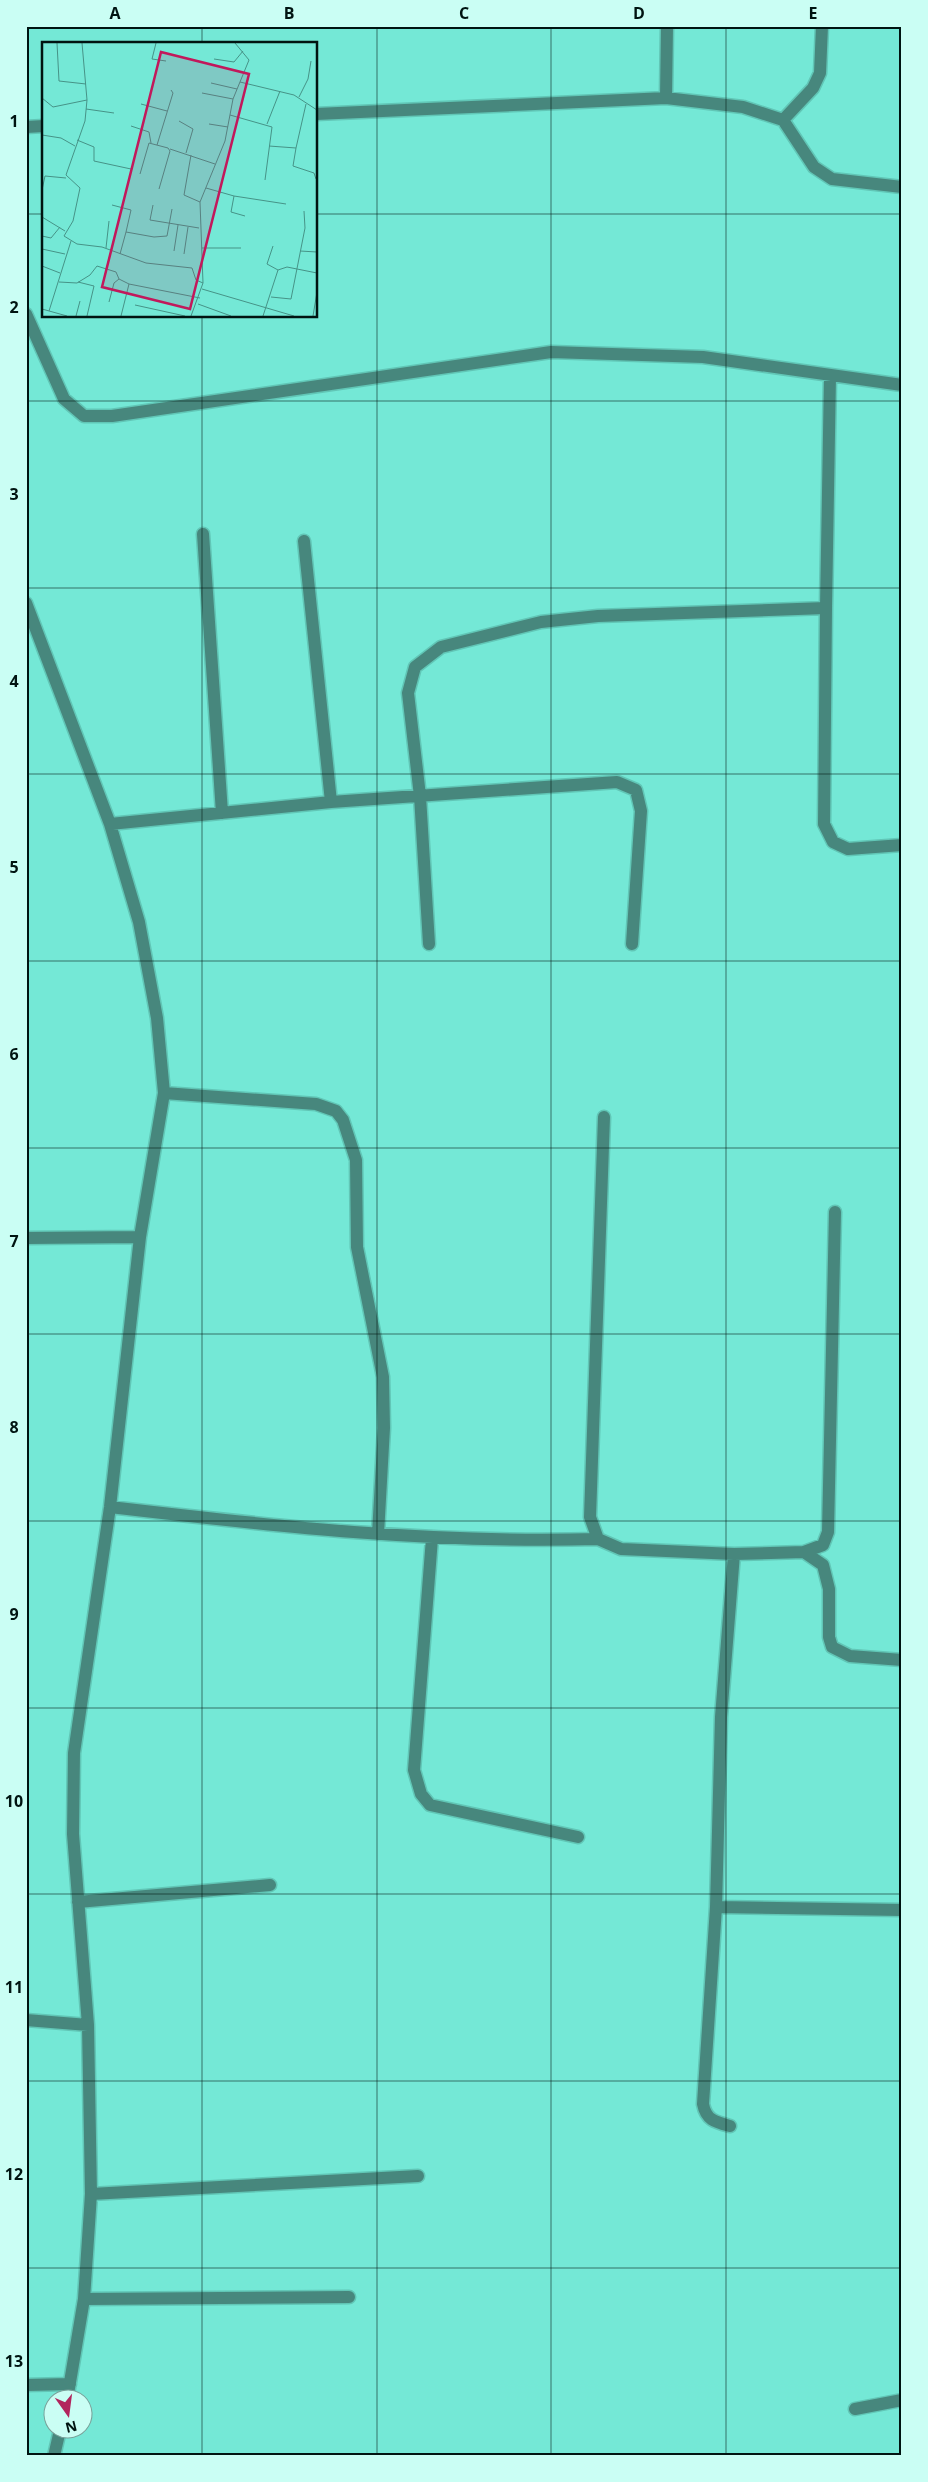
<svg xmlns="http://www.w3.org/2000/svg" width="928" height="2482" viewBox="0 0 928 2482" font-family="'Open Sans',sans-serif">
<style>
.lines{fill:none;stroke-linecap:round;stroke-linejoin:round}
.minor-casing{stroke:#61c6b6;stroke-width:15}
.minor{stroke:#47877d;stroke-width:12}
.grid{fill:none;stroke:#001411;stroke-width:1;stroke-opacity:0.55}
.inset-road{fill:none;stroke:#469387;stroke-width:1}
.view{fill:#c2185b;fill-opacity:0.15;stroke:#c2185b;stroke-width:2.5}
.inset-edge{fill:none;stroke:#001411;stroke-width:2.5}
.neatline{fill:none;stroke:#001411;stroke-width:2}
.grid-label{font-size:16px;text-anchor:middle;font-weight:bold;fill:#001411}
</style>
<rect width="100%" height="100%" fill="#74e8d6"/>
<g class="lines">
<g class="minor-casing">
<path id="minor" d="M666,98L667,26
M316,114L666,98L743,107L783,120L814,167L832,179L902,187
M783,120L813,88L820,73L822,26
M26,127L44,126
M26,314L64,399L84,416H112L551,352L703,357L902,385
M203,534L222,813
M304,541L331,802
M26,603L110,824L139,922L157,1018L164,1093L140,1237L110,1507L74,1753L73,1834L88,2025L91,2194L84,2299L67,2400
M826,608L824,824L833,842L848,849L902,845
M110,824L331,802L617,782L636,790L641,811L632,944
M429,944L420,796L408,693L415,667L441,647L541,622L598,616L826,608L830,376
M164,1093L316,1104L336,1111L343,1120L356,1160L357,1247L383,1377L384,1428L378,1534
M604,1117L590,1517L598,1539L621,1549L734,1554L804,1552L823,1545L828,1532L835,1212
M26,1238L140,1237
M110,1507C272,1526 435,1544 598,1539
M432,1538L414,1770L421,1794L430,1805L578,1837
M804,1552L823,1565L829,1589V1637L832,1647L850,1656L902,1660
M78,1902L270,1885
M716,1907L902,1910
M26,2020L88,2025
M730,2126C715,2122 706,2120 703,2104L716,1907L721,1717L734,1554
M91,2194L418,2176
M84,2299L349,2297
M26,2385L70,2384
M855,2409L902,2400
M54,2456L60,2430"/>
</g>
<use href="#minor" class="minor"/>
</g>
<path class="grid" d="M202,26V44M377,26V2456M551,26V2456M726,26V2456M26,214H44M316,214H902M202,316V2456M26,401H902M26,588H902M26,774H902M26,961H902M26,1148H902M26,1334H902M26,1521H902M26,1708H902M26,1894H902M26,2081H902M26,2268H902"/>
<g transform="translate(42 42)">
<rect width="275" height="275" fill="#74e8d6"/>
<path class="inset-road" d="M15,1L17,39L44,42M114,1L110,17L124,19M172,17L192,20L201,9M198,40L252,53L275,68M169,41L195,47M160,51L191,57M257,55L266,37L269,19M0,56L11,65L45,58L40,1M45,58L43,79L24,133L38,146L31,179L22,194L35,202L60,205L104,221L150,226L154,238L161,241M99,62L125,69M44,67L72,71M188,73L230,85L223,138M137,79L151,87L144,111M167,82L186,85M225,82L238,49M89,84L107,90L109,101M0,93L19,96L33,104M35,98L52,105V119L89,127M115,103L131,51L129,48M227,104L254,106L264,62M254,106L251,124L272,131L274,137M128,107L173,122M149,113L142,153L158,160M98,132L107,101L126,106L128,109L117,147M164,146L192,154L189,170L203,174M0,148L3,134L24,136M192,154L244,162M70,163L89,168L84,190M111,163L108,178L157,186M0,175L23,189M0,194L9,196L18,185M231,204L225,222L236,228M64,206L67,179M160,206H199M0,207L23,212M132,209L136,183M258,209L275,210M78,212L84,190L112,195L125,194L130,167M142,212L146,185M0,224L18,231M17,240L35,241L48,233L55,224L74,230L77,237L87,242L158,256M36,240L52,244L45,274M160,247L252,274M229,255L249,257L263,186L262,169M67,260L72,241L77,237M156,262L189,274M93,263L143,274M0,267L25,274M7,269L29,199M34,274L38,259M79,274L87,242M149,274L161,241L158,160L183,99L191,57L207,18L193,1M221,274L236,228L245,225L275,231M271,274L275,250"/>
<path class="view" d="M119,10L207,32L148,267L60,245Z"/>
<rect width="275" height="275" class="inset-edge"/>
</g>
<rect width="928" height="2482" fill="none" stroke="#cafef4" stroke-width="55"/>
<g transform="translate(68 2414) rotate(166)"><circle r="24" fill="#cafef4" stroke="#79a099"/>
<path d="M0-4L9 19L0 12L-9 19Z" fill="#b2255d"/>
<text y="-8" font-size="14" font-weight="bold" text-anchor="middle" fill="#001411">N</text>
</g>
<rect x="28" y="28" width="872" height="2426" class="neatline"/>
<g class="grid-label">
<text x="115" y="19">A</text>
<text x="289" y="19">B</text>
<text x="464" y="19">C</text>
<text x="639" y="19">D</text>
<text x="813" y="19">E</text>
<text x="14" y="127">1</text>
<text x="14" y="313">2</text>
<text x="14" y="500">3</text>
<text x="14" y="687">4</text>
<text x="14" y="873">5</text>
<text x="14" y="1060">6</text>
<text x="14" y="1247">7</text>
<text x="14" y="1433">8</text>
<text x="14" y="1620">9</text>
<text x="14" y="1807">10</text>
<text x="14" y="1993">11</text>
<text x="14" y="2180">12</text>
<text x="14" y="2367">13</text>
</g>
</svg>
